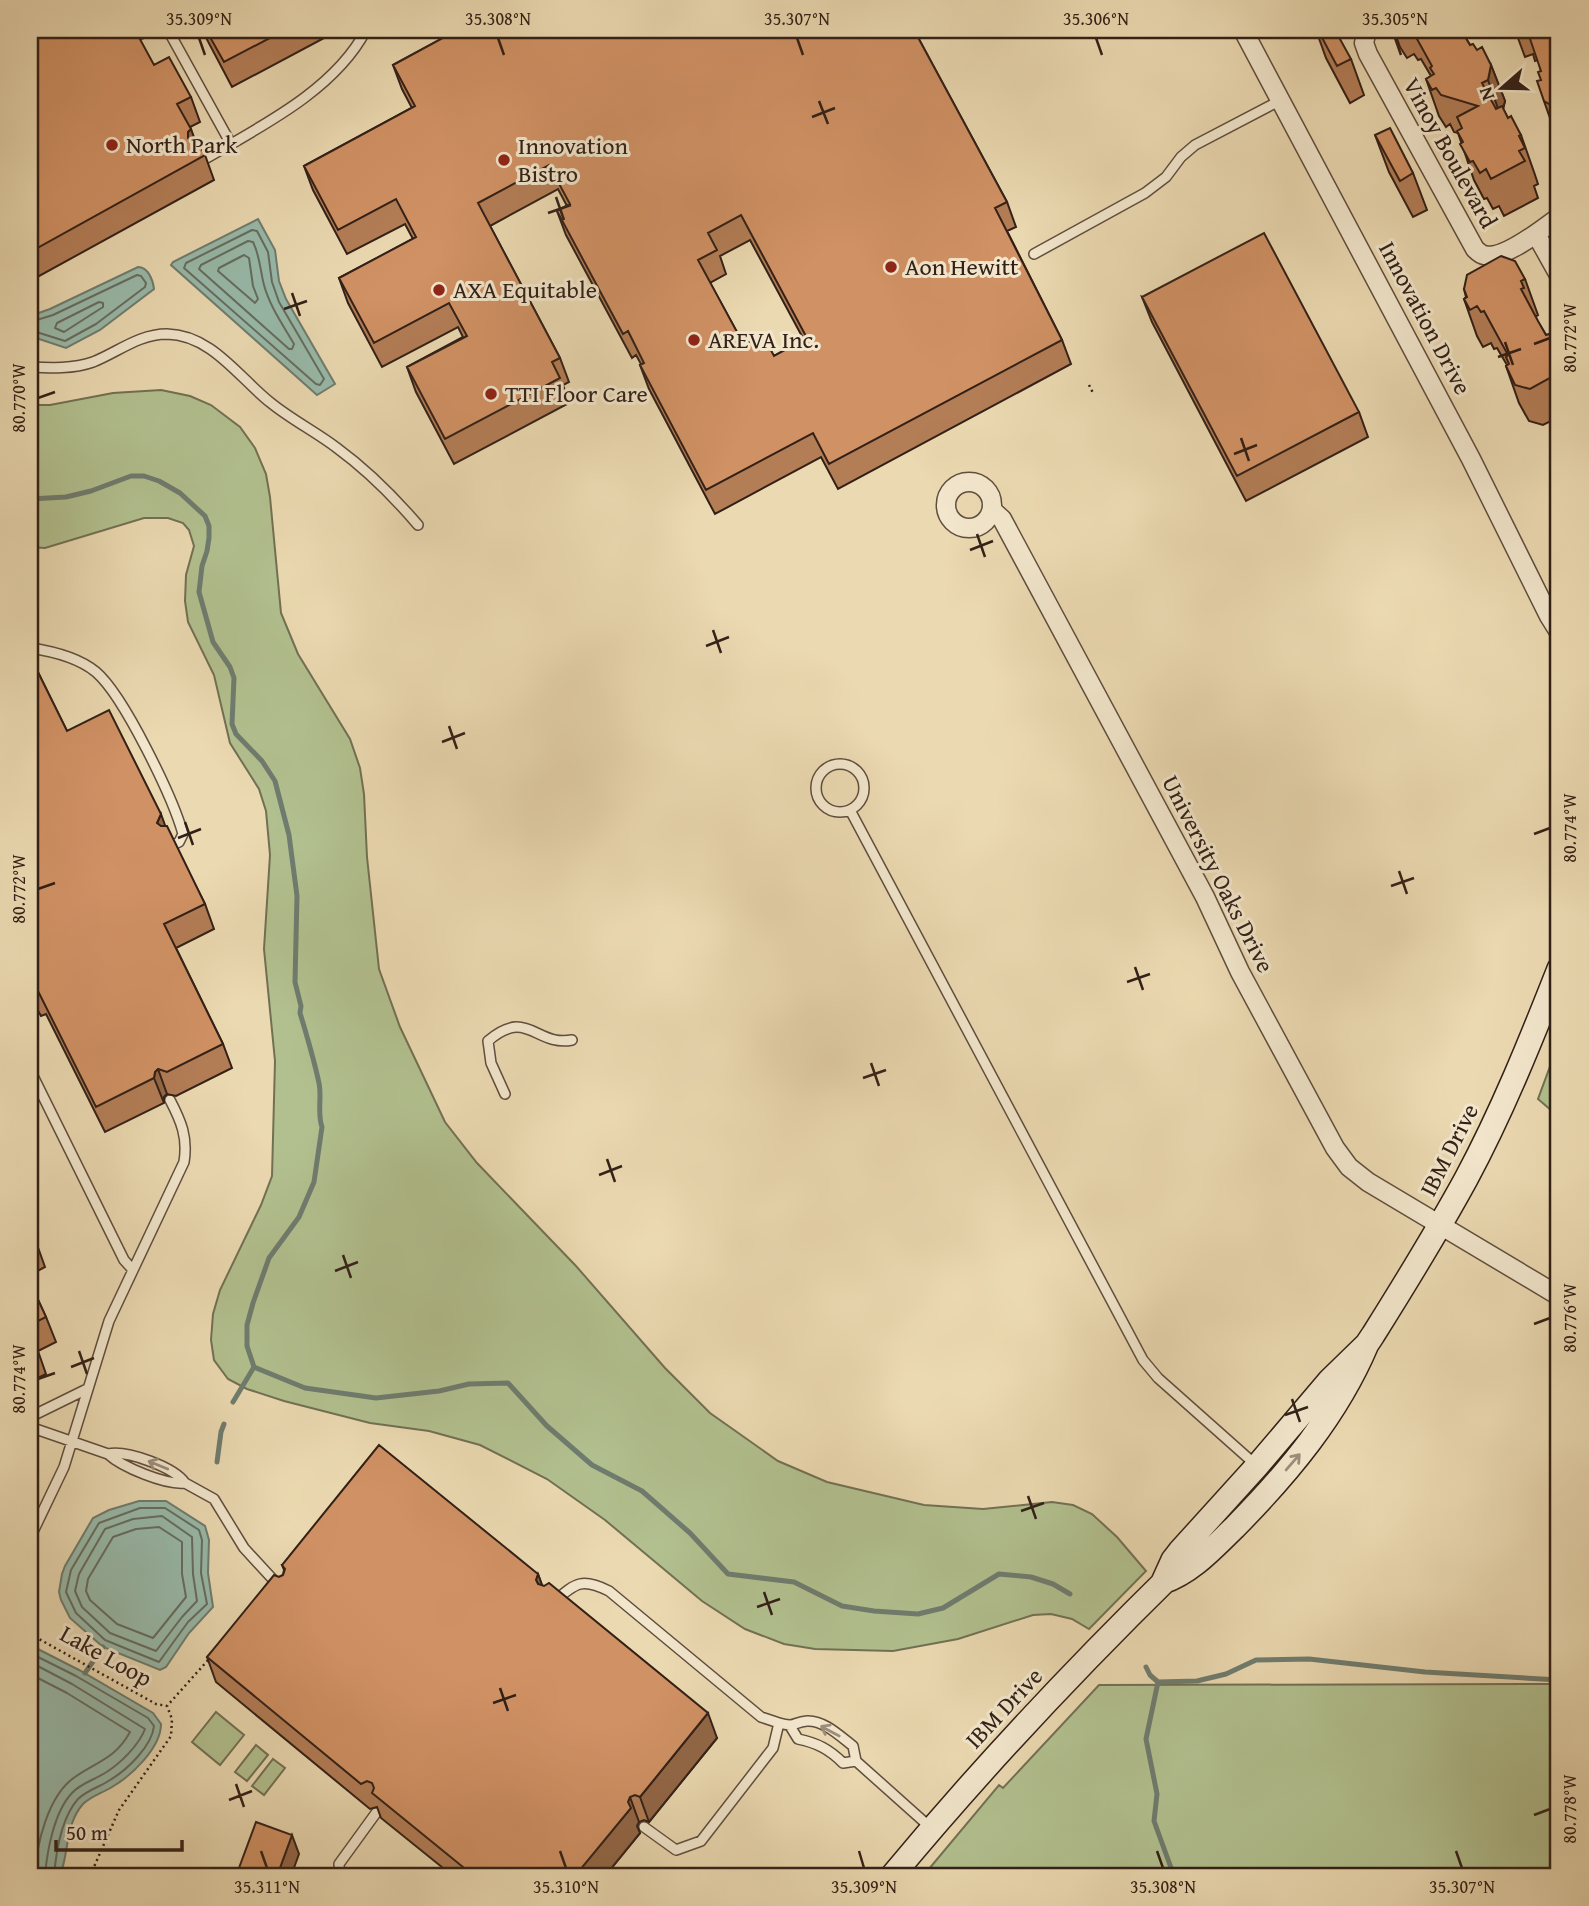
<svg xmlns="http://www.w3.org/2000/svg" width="1589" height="1906" viewBox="0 0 1589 1906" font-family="'Gentium Book Plus',serif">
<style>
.green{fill:#b2c08f;stroke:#727053;stroke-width:2}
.water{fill:#98baaa;stroke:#6f7c6f;stroke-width:2}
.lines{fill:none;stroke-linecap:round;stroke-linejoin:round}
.shore{stroke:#656d60;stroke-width:2}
.stream{stroke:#6f7c6f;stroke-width:5}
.lane-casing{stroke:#604e3e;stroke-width:12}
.street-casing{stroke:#604e3e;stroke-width:21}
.secondary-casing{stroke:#322017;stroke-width:26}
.path{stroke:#322017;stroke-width:2.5;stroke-dasharray:2 3.5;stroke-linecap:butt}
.lane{stroke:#f2e6cc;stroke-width:9}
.street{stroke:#f2e6cc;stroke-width:18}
.secondary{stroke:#f2e6cc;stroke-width:23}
.wall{fill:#b37d56;stroke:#322017;stroke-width:2;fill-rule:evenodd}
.shaded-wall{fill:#926646;stroke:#322017;stroke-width:2}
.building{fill:#d09164;stroke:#322017;stroke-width:2;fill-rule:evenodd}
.oneway{stroke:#9c8d7b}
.ticks{fill:none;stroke:#322017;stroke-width:2.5}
.poi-dot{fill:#8f2418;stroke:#f2e6cc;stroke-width:2.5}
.labels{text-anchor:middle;stroke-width:6;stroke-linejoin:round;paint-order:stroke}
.poi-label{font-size:24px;fill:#322017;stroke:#f2e6cc;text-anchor:start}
.street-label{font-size:24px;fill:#322017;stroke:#f2e6cc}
.neatline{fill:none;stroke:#322017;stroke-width:2.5}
.ticks-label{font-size:18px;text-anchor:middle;fill:#322017}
</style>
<rect width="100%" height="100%" fill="#ebd9b1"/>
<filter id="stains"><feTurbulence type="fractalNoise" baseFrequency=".00286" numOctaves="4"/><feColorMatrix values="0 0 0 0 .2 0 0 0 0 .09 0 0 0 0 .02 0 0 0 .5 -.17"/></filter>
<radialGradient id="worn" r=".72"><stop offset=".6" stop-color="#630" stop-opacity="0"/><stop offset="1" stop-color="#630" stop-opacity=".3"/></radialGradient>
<path class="green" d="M161,390L190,396L211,405L240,427L255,448L266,474L270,497L281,613L298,654L350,739L360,768L364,794L367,857L379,969L400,1027L445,1122L477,1163L576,1266L665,1368L710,1413L778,1461L827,1482L924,1505L983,1509L1052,1502L1073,1505L1092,1514L1117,1537L1146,1571L1089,1629L1072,1619L1051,1614L1033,1615L958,1639L893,1651L815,1649L784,1644L745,1629L702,1601L605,1520L547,1479L480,1445L429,1431L370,1423L284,1401L247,1389L228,1379L214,1360L211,1340L213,1314L220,1290L261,1205L272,1176L275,1061L264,949L270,855L266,811L259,789L230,743L214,675L188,622L185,601L186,575L194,546L189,530L183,523L168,518H144L45,548L30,547V405H50L113,393Z
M1559,1042V1117L1538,1099Z
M1559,1684V1876H923L999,1785L1003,1788L1099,1685Z
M216,1712L244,1735L220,1765L192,1742Z
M256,1745L268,1755L247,1781L235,1772Z
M273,1759L285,1768L264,1795L252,1786Z"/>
<path class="water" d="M258,219L275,250L279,281L286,299L335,384L317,395L171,265L173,262Z
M138,267C148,267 153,280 154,289L100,330L66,348L30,336V316L50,309Z
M139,1501H166L205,1526L209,1540L208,1573L213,1607L189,1633L166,1667L160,1670L103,1647L70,1618L61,1600L59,1592L62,1574L65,1566L93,1518L109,1510Z
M30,1645L79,1670L153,1713L161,1724C161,1748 131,1776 112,1787C102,1793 91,1796 83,1804C65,1824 69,1853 60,1876H33L30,1871Z"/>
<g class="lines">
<path class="shore" d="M252,230L257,231L268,252L272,282L279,302L324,379L320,385L316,384L184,268L186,263Z
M248,241L253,242C260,256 260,270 264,285C270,307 283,325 294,344L292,349H289L199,269L201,265Z
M244,255L249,258L253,286L258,299L255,303L218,271L219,268Z
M99,302L103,303V307L64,332L55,328L57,323Z
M30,322L53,315L137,275L141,276L146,283L145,287L96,324L65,341L30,330
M140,1508H165L199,1530L202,1540L201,1573L207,1604L188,1622L159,1662L105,1640L76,1613L66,1592L71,1570L99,1523Z
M162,1516L192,1537L193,1574L197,1601L182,1617L156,1651L110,1633L82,1607L75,1591L79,1574L105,1529L133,1519Z
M159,1527L182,1542V1574L186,1597L153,1638L117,1624L90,1600L86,1591L88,1579L113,1537L136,1529Z
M30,1653L76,1676L148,1718L154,1726C152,1746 127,1770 110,1780C100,1787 87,1790 78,1799C61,1818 56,1852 54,1876
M30,1662L72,1684L145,1729C139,1745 120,1764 105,1773C94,1780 81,1783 72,1793C54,1812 47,1851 45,1876
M30,1674L67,1693L130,1732C115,1759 98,1761 75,1777C48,1795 36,1845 35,1876"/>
<path class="stream" d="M30,499L66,497L91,491L131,476H144L159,481L180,493L205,516L209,526V538L207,551L202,566L199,592L213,642L230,667L234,678L232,724L236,734L262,761L275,781L289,835L297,896L295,982L301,1006L300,1013C307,1036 314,1060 319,1083C322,1097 317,1114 322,1127L314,1182L299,1217L269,1258L253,1303L247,1325V1346L254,1367L305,1388L376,1398L439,1391L469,1384L508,1383L547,1426L592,1465L642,1491L690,1533L728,1574L794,1582L842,1606L874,1611L918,1614L943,1608L999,1574L1031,1577L1053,1584L1070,1594
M233,1402L254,1367
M217,1462L221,1432L224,1424
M1146,1667L1150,1675L1158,1682L1197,1681L1226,1674L1256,1660L1309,1659L1425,1672L1559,1680
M85,1673L103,1647
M1158,1682L1146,1739L1157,1794L1154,1821L1174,1876"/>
<g class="lane-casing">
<path id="lane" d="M168,30L231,144
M135,37L149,30
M203,160C260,127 335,90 366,30
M1034,254L1145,193L1166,177L1181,157L1195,145L1281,100
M30,367C51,368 73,369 93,362C118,352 139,334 167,334C212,335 239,378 271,403C292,420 316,432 337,448C367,470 394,497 418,525
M30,648C51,651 79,658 96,672C124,696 173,798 183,834L179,842L173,845
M816 788a24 24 0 1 1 48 0a24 24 0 1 1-48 0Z
M850,810L1143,1360L1158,1378L1257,1466
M30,1070L124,1260L133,1270
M505,1094L491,1063L488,1041C527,1007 536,1047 572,1040
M30,1417L87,1389
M30,1427L108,1454C127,1450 174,1467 185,1483C165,1485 122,1467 108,1454
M185,1483L214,1499L244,1548L279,1586
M30,1538L64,1467L109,1321L184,1162C188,1137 181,1121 170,1100
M555,1601C576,1582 583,1578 609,1591L761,1717L779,1723
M790,1726L798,1739C817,1743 829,1749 843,1763L856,1761
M644,1827L676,1850L701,1841L773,1748L779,1723C796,1728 793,1722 807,1721C824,1720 841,1737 853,1746L856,1761L931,1828
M340,1876L339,1864L376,1813"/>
</g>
<g class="street-casing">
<path id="street" d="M1243,30L1471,459L1549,616L1559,632
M1367,30L1364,43L1368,54L1475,249C1477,251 1482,255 1484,255C1503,261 1544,228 1559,217
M1536,234L1559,275
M946 505a23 23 0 1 1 46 0a23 23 0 1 1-46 0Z
M992,510L1002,519L1205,897L1240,972L1335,1148L1349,1167L1368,1182L1559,1296"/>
</g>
<g class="secondary-casing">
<path id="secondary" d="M1367,1344C1337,1415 1288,1473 1235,1527C1213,1548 1192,1572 1163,1582L1173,1560L1180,1551L1257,1466L1330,1380L1367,1344L1373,1335C1405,1284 1437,1232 1466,1179C1502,1112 1531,1040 1559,969
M892,1876C980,1770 1074,1670 1173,1573"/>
</g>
<path class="path" d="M1089,385L1093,393
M30,1634L156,1704L167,1706
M90,1876L119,1810L171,1736L172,1719L167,1706L209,1659"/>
<use href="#lane" class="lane"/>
<use href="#street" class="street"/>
<use href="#secondary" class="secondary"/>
</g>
<path class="wall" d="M30,30L154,65L191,97L200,122L190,127L195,141L205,155L214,180L30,281Z
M202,30H339L232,87Z
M446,30H914L1007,202L1016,227L1007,231L1062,340L1071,364L838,489L821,457L715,514L649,389L640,365L641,364L636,355L632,358L566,235L557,211L567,206L558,189L490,226L560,358L569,382L563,385L569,403L454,464L416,392L407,367L463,337L458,327L382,367L348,303L339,278L413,239L405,224L347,254L313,190L304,166L412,108L402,89L393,65L449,35ZM750,240L804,340L774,356L744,345L710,283L726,274L720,256Z
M1316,30H1318L1351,59L1364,95L1350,103L1326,58Z
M1394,30H1461L1470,45L1491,65L1505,101L1503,109L1508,118L1521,135L1534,172L1538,184L1534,186L1538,198L1504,216L1499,206L1493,209L1487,198L1484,199L1474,180L1458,133L1454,132L1450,124L1446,127L1439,116L1426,79L1431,76L1421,59L1418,60L1414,54L1407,58L1400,47Z
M1515,30H1559V139L1557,138L1544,101L1541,71L1538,60L1535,61L1533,54L1525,57Z
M1375,135L1413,173L1427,210L1413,217L1389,172Z
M1525,279L1538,315L1535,317L1546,335L1553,340H1559V417L1543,425L1529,421L1519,403L1506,366L1507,365L1497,348L1494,349L1491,343L1483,347L1477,336L1464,299L1466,297L1464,289Z
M1142,297L1359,412L1368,437L1246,501L1152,322Z
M30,656L67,731L165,826L205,904L214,929L176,948L223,1044L232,1068L176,1096L167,1094L164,1097V1103L105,1132L46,1014L41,1016L36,1007L30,1010Z
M30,1230L36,1242L45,1267L30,1275Z
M30,1283L46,1317L56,1342L38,1351L46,1374L30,1382Z
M282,1565L538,1574L542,1585L717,1738L649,1822L644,1820L639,1822L637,1826L640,1833L605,1876H453L381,1818L377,1807L370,1809L216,1682L207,1657L279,1577L283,1575L284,1570Z"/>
<path class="shaded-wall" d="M1491,65L1505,101L1501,117L1488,80Z
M191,129L200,154L188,138V132Z
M161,814L170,839L157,823Z
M158,1069L167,1094L164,1097V1103L154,1078L155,1072Z
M538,1574L547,1599L536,1580Z
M708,1713L717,1738L649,1822L640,1797Z
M630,1797L639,1822L637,1826L640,1833L605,1876H575L628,1802Z
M292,1835L299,1854L291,1876H277Z"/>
<path class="building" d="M30,30H135L154,65L169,57L191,97L177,104L191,129L188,132V138L191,141H197L205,155L30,252Z
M206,30H285L224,62Z
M451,30H914L1007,202L995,208L1062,340L829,464L813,433L706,490L640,365L644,363L628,331L623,334L557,211L570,204L549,165L478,203L560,358L552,362L560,378L445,439L407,367L467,336L449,303L374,343L339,278L416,237L396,199L338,230L304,166L415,106L393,65L452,33ZM741,215L807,338L774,356L763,335L744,345L698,260L717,250L708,233Z
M1318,30H1335L1351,59L1337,66Z
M1412,30H1461L1470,45L1473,44L1477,50L1482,47L1491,65L1488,80L1482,83L1496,109L1502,106L1508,118L1511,116L1521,135L1519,136L1525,148L1519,151L1525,161L1491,179L1486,169L1480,173L1473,161L1470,162L1460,144L1463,142L1457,131L1462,128L1457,117L1478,106L1441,95L1436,88L1432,90L1426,79L1434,74L1430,68L1432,66Z
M1527,30H1559V107L1556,108L1544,101L1537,81L1541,80L1538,72L1541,71Z
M1390,128L1413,173L1400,181L1375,135Z
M1264,233L1359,412L1237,476L1142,297Z
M1501,256L1515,261L1525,279L1521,281L1524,288L1521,289L1538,321L1546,335L1549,334L1553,340L1558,338L1559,340V373L1530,389L1515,385L1506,366L1509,364L1506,357L1508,355L1484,311L1481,312L1477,306L1470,310L1464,299L1467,297L1464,289L1467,275Z
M30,656L67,731L109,710L161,814L157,823L161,826H167L205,904L164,924L223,1044L167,1072L158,1069L155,1072L154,1078L96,1107L37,989L32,991L30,987Z
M30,1230L36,1242L30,1245Z
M30,1282L46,1317L30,1325Z
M30,1334L37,1350L30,1353Z
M379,1445L538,1574L536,1580L538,1584L544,1586L549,1583L708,1713L640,1797L635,1795L630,1797L628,1802L631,1808L575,1876H474L372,1793L374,1788L372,1783L367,1781L361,1784L207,1657L274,1575L279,1577L283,1575L285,1569L282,1565Z
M256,1822L292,1835L277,1876H236Z"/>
<defs><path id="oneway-shaft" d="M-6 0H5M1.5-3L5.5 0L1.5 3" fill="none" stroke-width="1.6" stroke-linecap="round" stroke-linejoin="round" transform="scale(1.75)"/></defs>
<g class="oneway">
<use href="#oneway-shaft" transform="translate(1293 1462) rotate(-49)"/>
<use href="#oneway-shaft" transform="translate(158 1465) rotate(-158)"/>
<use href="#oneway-shaft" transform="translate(830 1731) rotate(-152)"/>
</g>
<path class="ticks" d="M199,38L205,55M498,38L504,55M797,38L803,55M1096,38L1102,55M1395,38L1401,55M819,101L828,124M812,117L835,108M556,197L564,220M548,213L571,205M292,293L300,316M284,309L307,301M1505,342L1513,365M1534,344L1550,338M1498,357L1521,349M38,398L55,392M1241,438L1249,461M1234,454L1257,445M977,534L985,557M970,550L993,541M713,630L721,653M706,646L729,637M449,726L457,749M442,742L465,733M185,822L193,845M1534,834L1550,828M178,838L201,829M1399,871L1407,894M1391,886L1414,878M38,889L55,883M1135,967L1143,990M1127,982L1150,974M871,1063L879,1086M863,1078L886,1070M607,1159L615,1182M599,1175L622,1166M343,1255L351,1278M335,1271L358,1262M1534,1324L1550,1318M79,1351L87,1374M71,1367L94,1358M38,1379L55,1373M1292,1399L1300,1422M1285,1415L1308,1407M1028,1496L1036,1519M1021,1511L1044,1503M764,1592L772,1615M757,1607L780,1599M500,1688L508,1711M493,1703L516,1695M236,1784L244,1807M229,1800L252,1791M1534,1815L1550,1809M261,1851L267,1868M560,1851L566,1868M859,1851L864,1868M1157,1851L1163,1868M1456,1851L1462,1868"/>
<g class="poi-dot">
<circle cx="112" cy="145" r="7"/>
<circle cx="504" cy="160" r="7"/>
<circle cx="891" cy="267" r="7"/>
<circle cx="439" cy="290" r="7"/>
<circle cx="694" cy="340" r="7"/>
<circle cx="491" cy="394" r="7"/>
</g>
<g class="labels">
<g class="poi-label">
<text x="126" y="153">North Park</text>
<text x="518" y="154">Innovation<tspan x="518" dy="28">Bistro</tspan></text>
<text x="905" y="275">Aon Hewitt</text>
<text x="453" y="298">AXA Equitable</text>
<text x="708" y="348">AREVA Inc.</text>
<text x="505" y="402">TTI Floor Care</text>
</g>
<g class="street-label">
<text transform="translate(1450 153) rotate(61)" y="8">Vinoy Boulevard</text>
<text transform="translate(1425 318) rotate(62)" y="8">Innovation Drive</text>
<text transform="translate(1218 874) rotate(63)" y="8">University Oaks Drive</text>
<text transform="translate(1449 1150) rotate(-63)" y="8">IBM Drive</text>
<text transform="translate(106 1656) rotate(29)" y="8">Lake Loop</text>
<text transform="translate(1004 1708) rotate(-47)" y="8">IBM Drive</text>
</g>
</g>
<rect width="1589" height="1906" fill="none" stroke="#ebd9b1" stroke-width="77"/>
<g transform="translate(1502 88) rotate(250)" stroke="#f2e6cc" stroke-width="5" paint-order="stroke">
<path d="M0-5L12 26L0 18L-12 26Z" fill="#322017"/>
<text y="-10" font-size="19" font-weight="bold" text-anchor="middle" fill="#322017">N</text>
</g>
<path d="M56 1840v10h126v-10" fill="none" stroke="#322017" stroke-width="3.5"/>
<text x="66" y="1840" font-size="21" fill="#322017" stroke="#f2e6cc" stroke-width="5" paint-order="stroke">50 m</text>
<rect x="38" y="38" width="1512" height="1830" class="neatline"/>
<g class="ticks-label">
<text x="199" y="25">35.309°N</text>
<text x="498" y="25">35.308°N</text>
<text x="797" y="25">35.307°N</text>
<text x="1096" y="25">35.306°N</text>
<text x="1395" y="25">35.305°N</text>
<text transform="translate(1570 338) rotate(-90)" y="6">80.772°W</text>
<text transform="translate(19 398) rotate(-90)" y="6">80.770°W</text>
<text transform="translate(1570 828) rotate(-90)" y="6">80.774°W</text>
<text transform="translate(19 889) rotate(-90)" y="6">80.772°W</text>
<text transform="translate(1570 1318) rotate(-90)" y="6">80.776°W</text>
<text transform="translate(19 1379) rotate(-90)" y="6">80.774°W</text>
<text transform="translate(1570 1809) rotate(-90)" y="6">80.778°W</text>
<text x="267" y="1893">35.311°N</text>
<text x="566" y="1893">35.310°N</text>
<text x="864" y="1893">35.309°N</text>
<text x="1163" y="1893">35.308°N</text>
<text x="1462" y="1893">35.307°N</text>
</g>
<rect width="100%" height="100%" filter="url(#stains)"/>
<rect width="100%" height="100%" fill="url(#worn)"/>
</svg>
